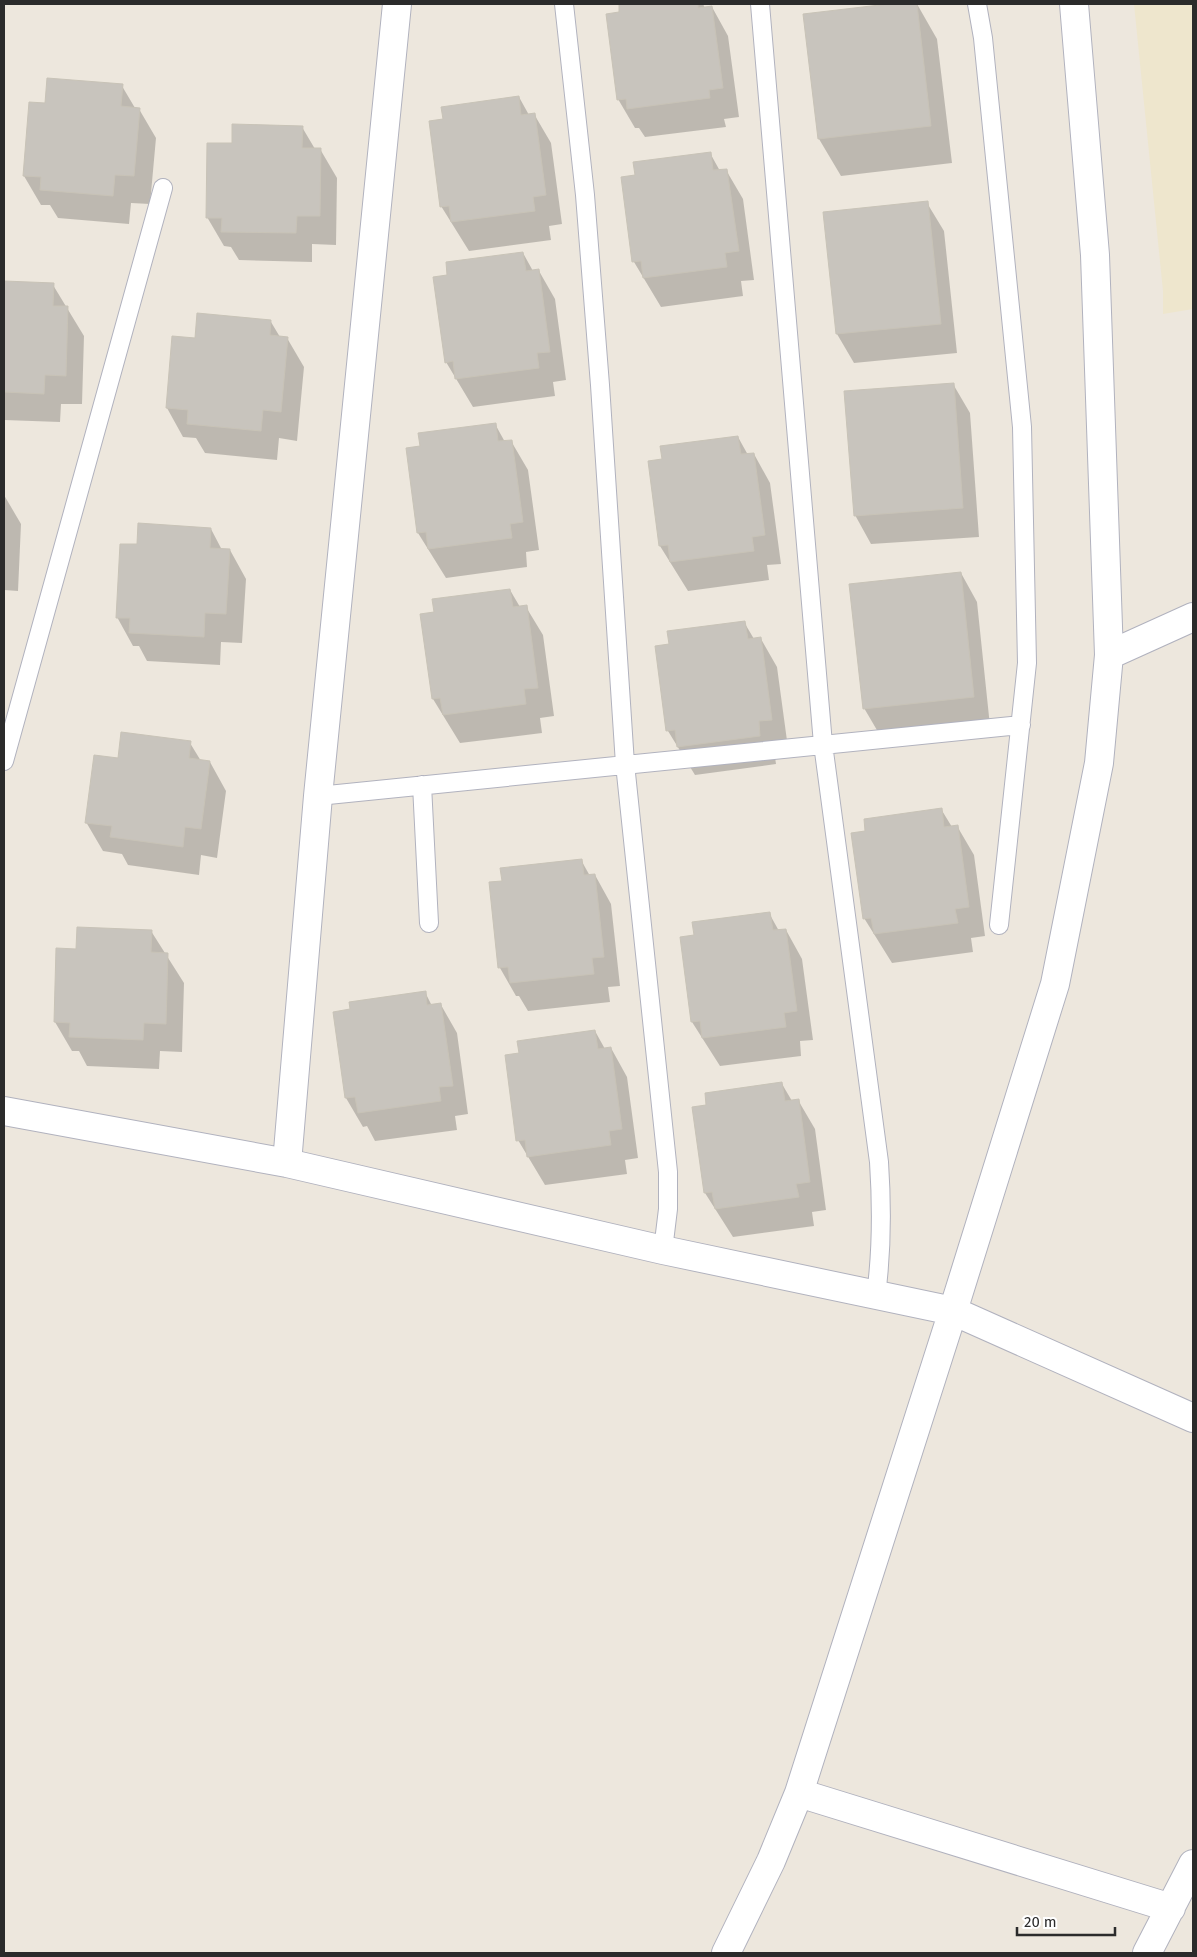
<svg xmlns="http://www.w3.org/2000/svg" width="1197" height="1957" viewBox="0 0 1197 1957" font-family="'Fira Sans',sans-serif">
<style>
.education{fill:#eee6cd}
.shadow{fill:#0003}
.building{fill:#c8c4bd;stroke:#c8c3b7}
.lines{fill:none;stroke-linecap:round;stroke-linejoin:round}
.lane-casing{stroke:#b1b2be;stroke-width:20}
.street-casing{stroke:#b1b2be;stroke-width:30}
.lane{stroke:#fff;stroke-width:18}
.street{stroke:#fff;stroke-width:28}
</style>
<rect width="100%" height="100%" fill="#ede7dd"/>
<path class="education" d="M1134,4H1193V309L1163,314V291Z"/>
<path class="shadow" d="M620,4H703L705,8L712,7L728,36L739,117L724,119L726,127L645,137L639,128H635L618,99Z
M899,4H917L937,39L952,163L841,176L819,139L805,15Z
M122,86L135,108L139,109L156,138L150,204L131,203L129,224L58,218L50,205H41L24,176L46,104Z
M519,97L529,115L534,114L551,143L562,224L549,226L551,240L469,251L441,206L444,120Z
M302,127L315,149H320L337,178L336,245L312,244V262L239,260L231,247L224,246L207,217Z
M710,153L720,171L726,170L743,199L754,280L741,281L743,296L661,307L634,262L622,178L636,176Z
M927,203L944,231L957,353L854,363L837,334L825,213Z
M523,253L533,271H539L555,299L566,380L553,382L555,396L473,407L446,362L449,276Z
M4,283L53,285L84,336L82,404H61L60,422L4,420Z
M271,322L280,337L287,338L304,367L297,441L279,438L277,460L205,453L196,438L183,437L167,408L196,339Z
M953,384L970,413L979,537L871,544L855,515Z
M495,424L505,442L511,441L528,470L539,550L526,552L527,567L446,578L418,533L421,447Z
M738,437L748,455L754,454L770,483L781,564L767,565L769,580L688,591L660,546L649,462L663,460Z
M4,495L21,524L18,591L4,590Z
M211,529L222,550H230L246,579L242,643L221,642L220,665L147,661L139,646H133L117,617Z
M961,573L977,602L990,726L881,737L864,708Z
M510,590L520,607H526L543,635L554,716L540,718L542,733L460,743L433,699L436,613Z
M744,622L754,639H761L777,667L788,748L774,750L776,764L695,775L668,731L656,647L670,645Z
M190,743L201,761L210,762L226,791L217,858L201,855L199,875L128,865L122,854L103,851L86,822L119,759Z
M941,809L952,827L957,826L974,855L985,936L971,938L973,952L892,963L864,918L867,832Z
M581,860L590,876L595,875L611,904L620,986L608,987L610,1002L528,1011L519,996H516L500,968L503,882Z
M769,913L779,931L786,930L802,959L813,1040L800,1041L801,1056L720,1066L692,1022L695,936Z
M151,931L184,983L182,1052L160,1051L159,1069L87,1066L79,1051H72L55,1022L77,950Z
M425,992L432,1006L441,1005L457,1033L468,1114L455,1116L457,1130L375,1141L367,1126L363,1127L346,1098Z
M595,1031L605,1049L611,1048L627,1077L638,1158L625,1160L627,1174L545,1185L518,1140L520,1054Z
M782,1084L792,1101L798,1100L815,1129L826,1210L812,1212L814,1226L733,1237L705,1193L708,1107Z"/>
<path class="building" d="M619,4H698V8L712,6L723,88L709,90L710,98L627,109L626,99L617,100L606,14L619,12Z
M888,4H917L931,126L818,139L803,14Z
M47,78L123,84L121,106L140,108L134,176L115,175L113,196L40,190L41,177L23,176L29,102L45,103Z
M519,96L521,115L535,113L546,195L533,197L535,211L451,222L449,206L440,207L429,121L443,119L441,107Z
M232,124L303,126L302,148H321L320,216H297L296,233L221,232L222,218H206L207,143H232Z
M711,152L713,170L727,169L739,251L725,253L727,267L643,278L641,261L632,262L621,177L635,175L633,162Z
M928,201L941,324L836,334L823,212Z
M523,252L526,271L539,269L550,352L537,353L539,368L455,379L453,361L445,363L433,277L447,275L446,262Z
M4,281L54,283L53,306H68L66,376L45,375L44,394L4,392Z
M197,313L271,320L270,335L288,337L281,412L263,410L261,431L187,424L188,410L166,408L172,336L195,338Z
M954,383L963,508L854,516L844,391Z
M496,423L498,441L512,440L523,522L510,524L512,538L428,549L426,532L417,533L406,448L420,446L418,433Z
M738,436L741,454L754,453L765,535L752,537L754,551L670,562L668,545L659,546L648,461L662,459L660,446Z
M138,523L211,528L210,548L230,549L226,614L205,613L204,637L129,633L130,618H116L120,544H137Z
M961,572L974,697L863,709L849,584Z
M510,589L513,607L527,605L538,688L524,689L526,704L443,715L440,698L432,699L420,614L434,612L432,599Z
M745,621L748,639L761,637L772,720L759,721L760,736L677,747L675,730L666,731L655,646L669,644L667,631Z
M121,732L191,741L189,758L210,761L201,829L185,827L183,847L110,837L112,826L85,823L94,755L118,758Z
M942,808L944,827L958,825L969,907L955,909L958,923L874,934L871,918L863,919L851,833L865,831L864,819Z
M582,859L584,875L595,874L604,957L592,958L594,974L510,983L508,967L498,968L489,882L502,881L500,868Z
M770,912L773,930L786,929L797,1011L784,1013L786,1027L702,1038L700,1021L691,1022L680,937L694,935L692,922Z
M77,927L152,930L151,952L168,953L166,1024L144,1023L143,1040L69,1037L70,1023L54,1022L56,948L76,949Z
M426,991L427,1005L441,1003L453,1086L439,1087L441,1101L358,1113L355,1097L345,1098L333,1012L350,1009L349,1002Z
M595,1030L598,1049L611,1047L622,1129L609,1131L611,1145L527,1157L525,1140L516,1141L505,1055L519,1053L517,1041Z
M782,1082L785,1101L799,1099L810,1182L796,1184L799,1197L715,1209L712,1192L704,1193L692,1107L706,1105L705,1093Z"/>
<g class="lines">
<g class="lane-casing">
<path id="lane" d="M564,4L585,195L600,385L625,764L668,1172V1209L663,1250
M760,4L823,744L879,1162C882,1207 882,1250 876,1295
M977,4L983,38L1022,427L1027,663L999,925
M4,761L163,188
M422,785L429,923
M318,796L1021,725"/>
</g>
<g class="street-casing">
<path id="street" d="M1109,655L1193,617
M4,1111L287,1163L663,1250L953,1311L1193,1418
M287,1163L318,796L397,4
M799,1793L1171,1908
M726,1953L771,1861L799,1793L953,1311L1055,984L1099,763L1109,655L1095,255L1074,4
M1147,1953L1193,1864"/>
</g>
<use href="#lane" class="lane"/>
<use href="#street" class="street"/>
</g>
<rect width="1197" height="1957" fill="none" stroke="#2b2b2b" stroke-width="10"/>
<path d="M1017 1927v8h98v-8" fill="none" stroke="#2b2b2b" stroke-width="2.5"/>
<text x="1024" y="1927" font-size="15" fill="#2b2b2b" stroke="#ffffff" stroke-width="4" paint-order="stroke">20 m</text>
</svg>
